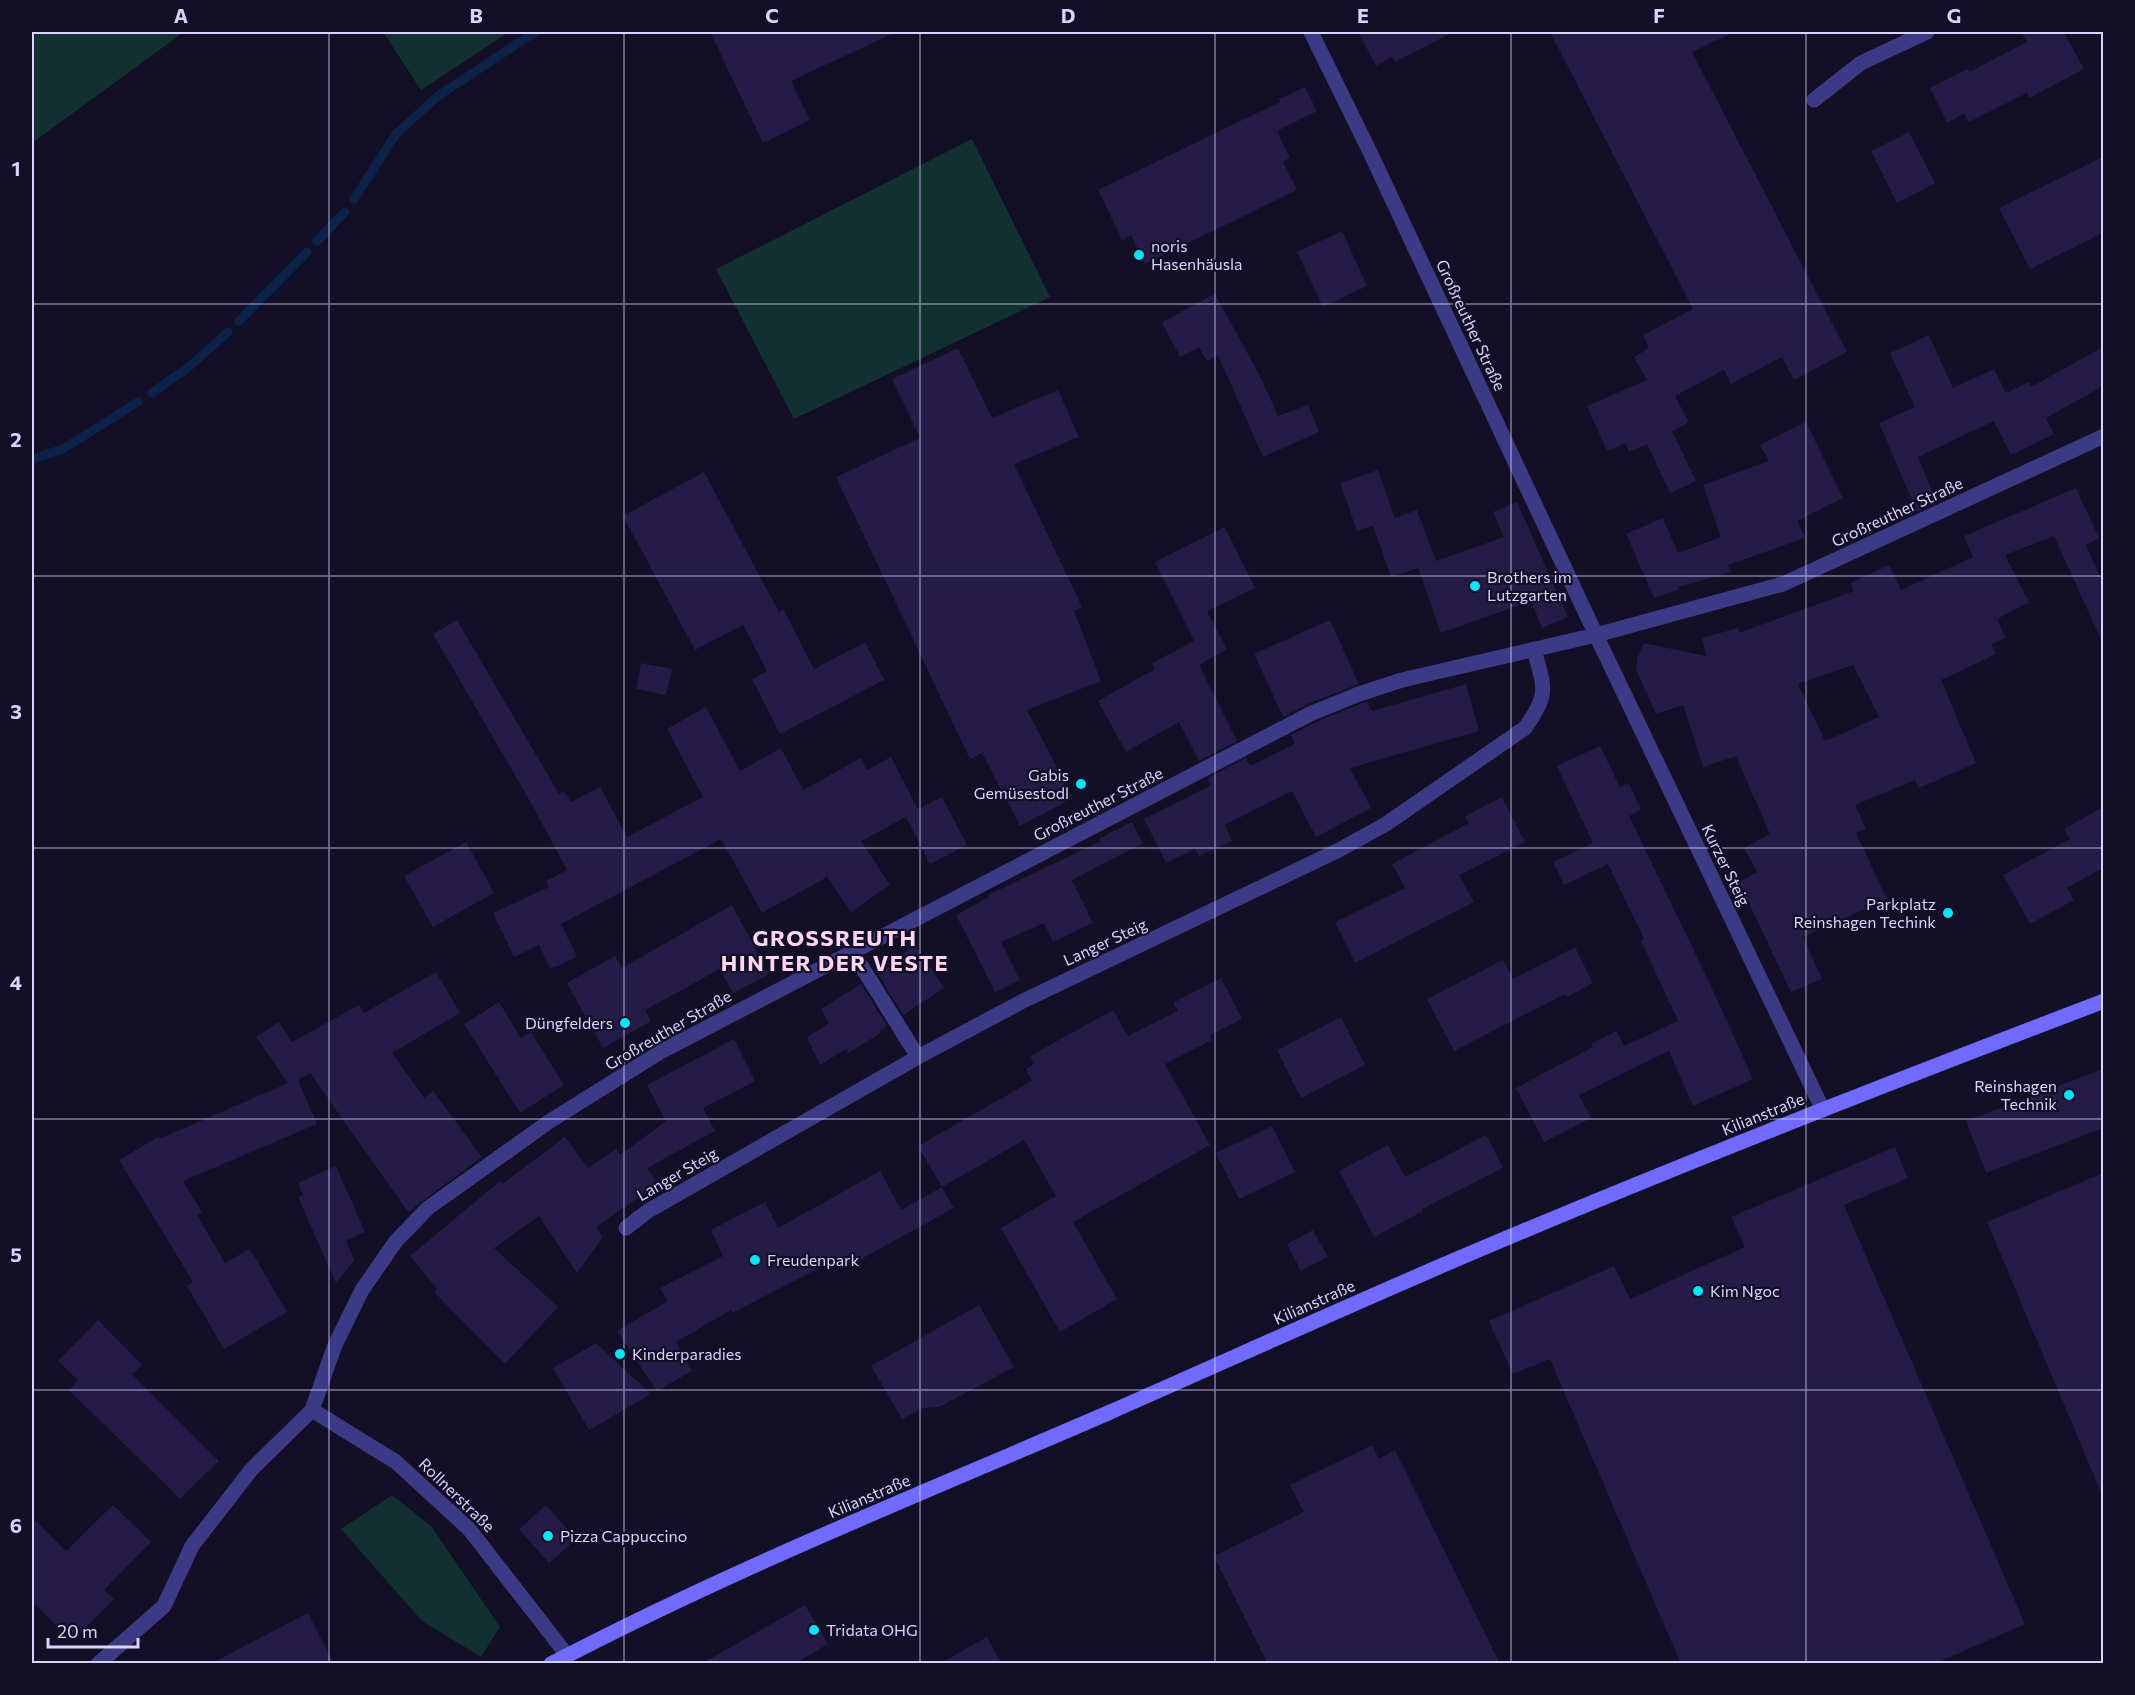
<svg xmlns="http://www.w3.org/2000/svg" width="2135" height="1695" viewBox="0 0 2135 1695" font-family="Commissioner,sans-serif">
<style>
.green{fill:#12302f}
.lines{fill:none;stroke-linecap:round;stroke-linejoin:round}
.stream{stroke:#0c2248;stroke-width:9}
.building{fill:#241b47;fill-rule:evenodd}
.street{stroke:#3d3a85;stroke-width:15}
.secondary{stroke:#6f6bff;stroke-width:15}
.grid{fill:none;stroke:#d9d4ff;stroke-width:1.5;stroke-opacity:0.55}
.poi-dot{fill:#00e5ff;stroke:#130f26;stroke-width:2}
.labels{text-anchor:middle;stroke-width:4.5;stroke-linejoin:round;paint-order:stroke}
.poi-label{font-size:16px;fill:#d9d4ff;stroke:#130f26;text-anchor:start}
.street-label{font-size:16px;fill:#d9d4ff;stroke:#130f26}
.district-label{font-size:22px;font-weight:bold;letter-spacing:1.5px;fill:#ffd6f0;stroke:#130f26}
.neatline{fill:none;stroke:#d9d4ff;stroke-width:2}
.grid-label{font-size:20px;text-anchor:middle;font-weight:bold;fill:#d9d4ff}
</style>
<rect width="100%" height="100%" fill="#130f26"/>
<path class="green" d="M32,32H184L32,143Z
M383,32H509L421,90Z
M972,139L1050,297L794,419L716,269Z
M392,1495L431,1526L500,1627L481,1657L422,1621L341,1529Z"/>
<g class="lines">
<path class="stream" d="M354,199L396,134L438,96L535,32
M317,241L345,212
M239,321L307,252
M152,393L190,366L228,332
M32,459L63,449L138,402"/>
</g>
<path class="building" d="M710,32H896L791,81L810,120L763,143Z
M1358,32H1453L1395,62L1392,57L1376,66Z
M1550,32H1734L1692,52L1847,352L1794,380L1782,357L1731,384L1724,370L1675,396L1689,422L1672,431L1696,481L1670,493L1647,444L1629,452L1626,443L1607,451L1587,406L1647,380L1634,357L1649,348L1643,335L1693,309Z
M2021,32H2064L2084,69L2029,98L2027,93L1969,122L1964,114L1947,123L1930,88L1968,69L1969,72L2027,42Z
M1305,87L1317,111L1277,131L1290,158L1283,162L1297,190L1145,264L1131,235L1122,240L1098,190L1280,102L1279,99Z
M1909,132L1935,183L1897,203L1871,151Z
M2103,157V233L2030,269L1999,208Z
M1342,231L1367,286L1323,307L1297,252Z
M1215,294L1262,380L1278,416L1308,405L1319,432L1263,457L1218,355L1207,361L1199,347L1180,357L1162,322Z
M1929,335L1953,388L1994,369L2006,393L2029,382L2031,387L2103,347V386L2046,418L2054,434L2011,455L1994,421L1918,457L1937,502L1917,512L1879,423L1915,407L1890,353Z
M958,348L992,418L1058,390L1079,437L1014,464L1082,607L1074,611L1101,681L1027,710L1073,798L1020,826L982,753L970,759L836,477L920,438L892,379Z
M1806,422L1843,498L1797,521L1805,538L1728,565L1731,572L1678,587L1679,589L1654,598L1626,534L1663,518L1678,553L1721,537L1703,485L1769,461L1760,445Z
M1378,470L1395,518L1417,510L1436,561L1504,537L1493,512L1517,502L1568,617L1542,628L1531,601L1441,633L1418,568L1391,577L1373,526L1357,531L1340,483Z
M704,472L779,612L783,609L814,669L865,642L884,680L780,734L752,679L767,671L743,625L695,650L623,516Z
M2076,488L2099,538L2086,545L2103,583V644L2054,536L2005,555L2029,602L1997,619L2006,638L1991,644L1996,654L1941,680L1976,763L1919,788L1915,780L1855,805L1866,829L1856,833L1887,899L1803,937L1822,979L1791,992L1739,882L1757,872L1744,848L1770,834L1736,756L1703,767L1683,705L1656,714L1636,669L1637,658L1644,643L1706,656L1702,638L1738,628L1739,633L1854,591L1850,583L1889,565L1901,590L1973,557L1964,536ZM1853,665L1879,717L1825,741L1798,684Z
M1225,527L1255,588L1207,611L1227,649L1199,665L1237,741L1199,761L1179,722L1126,752L1098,701L1155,669L1152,663L1194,641L1155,562Z
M457,620L559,794L564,791L571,802L600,787L627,837L703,797L667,729L706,707L740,771L781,748L803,790L861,758L867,770L891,757L918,809L942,797L967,845L930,864L906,817L861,841L890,885L851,912L827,877L762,913L721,839L561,924L577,957L550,969L539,945L514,957L493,913L549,887L546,881L567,870L531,803L433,634Z
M1330,620L1359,684L1308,704L1283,717L1254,654Z
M641,663L672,669L666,695L636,689Z
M1466,684L1479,731L1350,768L1371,808L1316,837L1292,791L1225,825L1232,841L1199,856L1195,849L1166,863L1144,819L1211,785L1208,778L1246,758L1250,766L1295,744L1291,735L1316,722L1362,703L1367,702L1372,711Z
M1600,746L1620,787L1629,783L1641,810L1629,816L1711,986L1753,1079L1693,1106L1669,1051L1579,1095L1591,1118L1544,1142L1516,1088L1593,1047L1591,1044L1617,1031L1624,1046L1678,1021L1641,941L1644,939L1608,864L1564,885L1553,862L1593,843L1557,766Z
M1502,797L1525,842L1459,875L1474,902L1355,963L1335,922L1405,888L1392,864L1469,823L1465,816Z
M2103,807V868L2067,888L2074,900L2030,924L2003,875L2070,839L2064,829Z
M1132,822L1143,843L1072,880L1093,923L1053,942L1044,923L1001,942L1020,980L995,992L956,915L989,897L988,895L1101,841L1100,838Z
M466,842L494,893L433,927L404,876Z
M732,905L769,974L733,993L720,969L645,1010L651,1021L603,1048L567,983L615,956L622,968Z
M916,945L944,988L903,1015L878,974L889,967L887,964Z
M1575,947L1593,983L1567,997L1565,994L1454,1051L1427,999L1503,960L1513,979Z
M436,972L460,1013L392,1053L424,1098L433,1091L482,1157L408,1212L310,1073L298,1080L317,1124L183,1181L202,1212L197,1215L225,1263L250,1249L287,1312L224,1349L187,1286L193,1282L119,1160L158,1137L159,1139L288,1083L256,1037L279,1022L292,1042L359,1005L364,1013Z
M1221,978L1242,1019L1210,1035L1212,1040L1165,1064L1210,1145L1073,1222L1117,1299L1060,1332L1001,1228L1056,1196L1024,1140L942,1187L918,1146L1032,1081L1026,1069L1034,1064L1030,1056L1113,1010L1128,1036L1178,1011L1173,1003Z
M861,984L887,1026L880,1031L881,1033L848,1053L846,1049L820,1065L807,1037L829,1023L821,1009Z
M499,1002L521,1038L531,1032L564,1085L520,1113L464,1024Z
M1341,1017L1365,1065L1301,1098L1277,1050Z
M734,1039L755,1081L703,1108L715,1131L647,1168L658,1184L596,1227L603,1237L577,1273L539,1216L494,1248L558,1307L505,1364L434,1292L437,1289L410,1256L500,1181L502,1184L565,1137L588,1168L616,1149L620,1155L666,1121L647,1085Z
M2103,1069V1128L1986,1173L1966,1121Z
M1272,1126L1295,1172L1239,1199L1216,1153Z
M1486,1135L1503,1168L1422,1209L1423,1211L1374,1237L1339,1171L1388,1145L1405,1177Z
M1895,1147L1908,1178L1844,1205L2025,1624L1934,1664H1681L1550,1359L1513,1374L1489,1321L1614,1266L1630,1299L1745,1247L1731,1217Z
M336,1166L365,1232L346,1241L354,1260L336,1283L298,1197L303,1195L298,1183Z
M880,1171L901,1210L942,1187L954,1208L843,1269L837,1259L732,1313L731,1310L676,1342L692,1371L657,1391L617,1331L668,1301L660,1288L723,1256L711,1230L765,1202L778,1228Z
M2103,1173V1497L1987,1222Z
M1313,1230L1328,1257L1301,1271L1287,1244Z
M979,1305L1014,1367L939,1407L923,1408L902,1419L871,1366Z
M98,1320L142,1365L132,1374L219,1461L180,1499L69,1390L78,1380L58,1361Z
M596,1343L651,1394L589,1430L553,1368Z
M1372,1445L1379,1459L1395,1450L1500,1664H1268L1214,1556L1304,1512L1290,1485Z
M113,1505L151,1542L104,1590L114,1599L72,1641L32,1601V1517L66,1551Z
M546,1505L576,1539L549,1563L519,1529Z
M805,1605L828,1644L794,1664H701Z
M308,1613L334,1664H210Z
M987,1637L1002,1664H939Z"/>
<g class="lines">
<path class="street" d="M1311,32L1369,150L1596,635L1823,1110
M1814,100L1861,63L1927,32
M852,951L918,1057
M626,1228L648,1211L918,1057L1023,1001L1339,850L1386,824L1525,728C1550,693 1544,688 1534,649
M312,1410L396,1462L469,1529L567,1655
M98,1664L164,1606L192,1546L251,1470L312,1410L335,1345L362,1290L396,1241L428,1208L550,1121L662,1051L1312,713L1359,694L1402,680L1596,635L1783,584L2104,436"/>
<path class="secondary" d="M551,1664C732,1569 921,1494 1108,1413C1217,1365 1325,1316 1434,1269C1655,1174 1879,1087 2104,1001"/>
</g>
<path class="grid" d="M329,32V1664M624,32V1664M920,32V1664M1215,32V1664M1511,32V1664M1806,32V1664M32,304H2104M32,576H2104M32,848H2104M32,1119H2104M32,1390H2104"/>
<g class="poi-dot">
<circle cx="1139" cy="255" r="6"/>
<circle cx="1475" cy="586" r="6"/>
<circle cx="1081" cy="784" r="6"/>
<circle cx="1948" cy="913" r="6"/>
<circle cx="625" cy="1023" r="6"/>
<circle cx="2069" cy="1095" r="6"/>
<circle cx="755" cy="1260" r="6"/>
<circle cx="1698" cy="1291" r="6"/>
<circle cx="620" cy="1354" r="6"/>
<circle cx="548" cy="1536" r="6"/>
<circle cx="814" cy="1630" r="6"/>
</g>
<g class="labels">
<g class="poi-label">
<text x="1151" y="252">noris<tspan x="1151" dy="18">Hasenhäusla</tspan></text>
<text x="1487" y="583">Brothers im<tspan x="1487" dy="18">Lutzgarten</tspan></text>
<text x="1069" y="781" text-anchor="end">Gabis<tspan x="1069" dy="18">Gemüsestodl</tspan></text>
<text x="1936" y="910" text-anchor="end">Parkplatz<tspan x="1936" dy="18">Reinshagen Techink</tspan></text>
<text x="613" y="1029" text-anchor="end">Düngfelders</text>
<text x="2057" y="1092" text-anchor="end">Reinshagen<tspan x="2057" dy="18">Technik</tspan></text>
<text x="767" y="1266">Freudenpark</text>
<text x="1710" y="1297">Kim Ngoc</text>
<text x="632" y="1360">Kinderparadies</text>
<text x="560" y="1542">Pizza Cappuccino</text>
<text x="826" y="1636">Tridata OHG</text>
</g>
<g class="street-label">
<text transform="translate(1471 325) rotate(65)" y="6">Großreuther Straße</text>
<text transform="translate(1897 512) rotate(-25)" y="6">Großreuther Straße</text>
<text transform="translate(1098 804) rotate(-27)" y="6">Großreuther Straße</text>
<text transform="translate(1726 865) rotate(64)" y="6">Kurzer Steig</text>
<text transform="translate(1105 942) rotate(-25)" y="6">Langer Steig</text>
<text transform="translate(668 1030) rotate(-30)" y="6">Großreuther Straße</text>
<text transform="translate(1763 1114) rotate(-22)" y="6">Kilianstraße</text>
<text transform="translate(677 1174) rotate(-30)" y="6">Langer Steig</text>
<text transform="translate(1314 1302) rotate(-24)" y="6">Kilianstraße</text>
<text transform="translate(457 1495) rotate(44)" y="6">Rollnerstraße</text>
<text transform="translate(869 1496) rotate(-23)" y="6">Kilianstraße</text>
</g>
<g class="district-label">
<text x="835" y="946">GROSSREUTH<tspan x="835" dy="25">HINTER DER VESTE</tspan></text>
</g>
</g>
<rect width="2135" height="1695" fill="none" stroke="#130f26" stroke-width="66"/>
<path d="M48 1638v9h90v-9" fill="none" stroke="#d9d4ff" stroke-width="3"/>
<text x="57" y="1638" font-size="18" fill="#d9d4ff" stroke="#130f26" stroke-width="4.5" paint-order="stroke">20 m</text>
<rect x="33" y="33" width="2069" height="1629" class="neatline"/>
<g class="grid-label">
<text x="181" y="23">A</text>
<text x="476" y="23">B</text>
<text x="772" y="23">C</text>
<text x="1068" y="23">D</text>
<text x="1363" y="23">E</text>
<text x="1659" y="23">F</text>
<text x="1954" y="23">G</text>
<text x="16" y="176">1</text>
<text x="16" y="447">2</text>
<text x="16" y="719">3</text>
<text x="16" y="990">4</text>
<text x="16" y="1262">5</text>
<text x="16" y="1533">6</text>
</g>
</svg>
